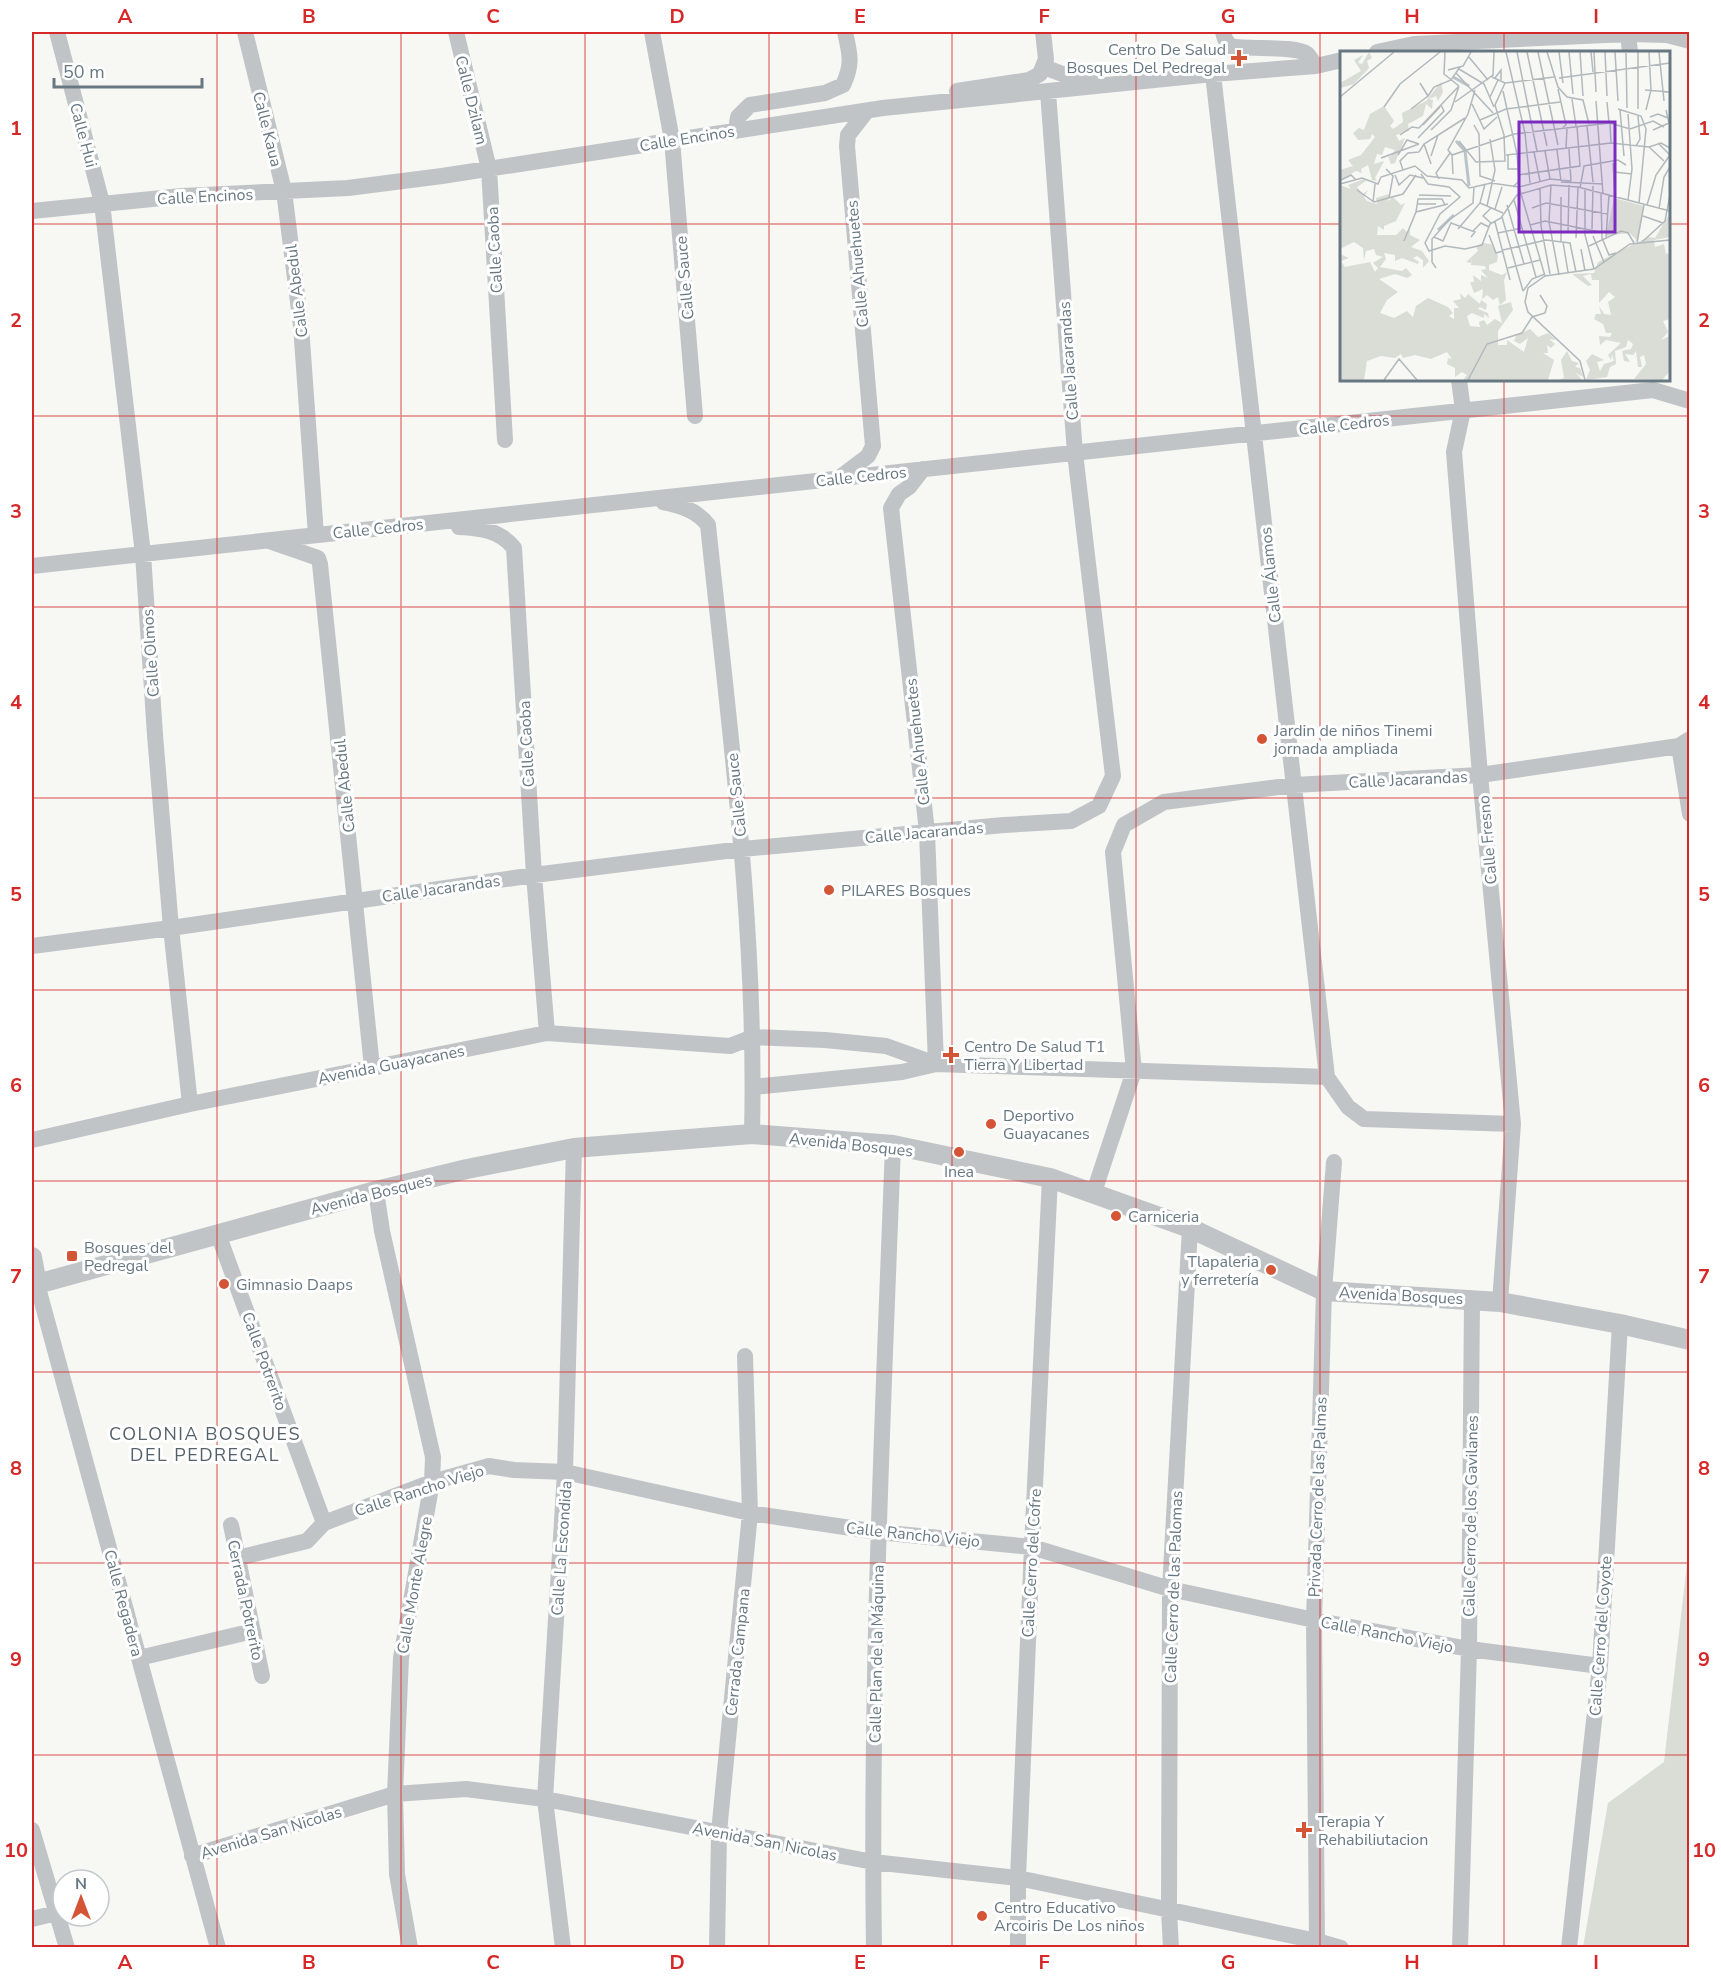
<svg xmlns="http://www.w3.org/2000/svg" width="1721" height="1979" viewBox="0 0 1721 1979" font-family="'Nunito Sans',sans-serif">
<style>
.green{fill:#d9ddd5}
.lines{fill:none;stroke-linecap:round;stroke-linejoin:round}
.minor{stroke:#c0c4c7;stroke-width:16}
.tertiary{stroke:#c0c4c7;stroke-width:20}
.grid{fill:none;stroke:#d62828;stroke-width:1.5;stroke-opacity:0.55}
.poi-dot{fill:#d45536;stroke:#fff;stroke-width:2}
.labels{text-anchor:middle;stroke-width:6;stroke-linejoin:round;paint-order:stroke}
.poi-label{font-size:16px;fill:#687882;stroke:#fff;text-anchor:start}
.street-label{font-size:16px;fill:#687882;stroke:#fff}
.neighbourhood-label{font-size:18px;letter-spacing:1.5px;fill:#556168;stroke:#fff}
.inset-river{fill:none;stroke:#bac4c8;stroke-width:3}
.inset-road{fill:none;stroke:#b1b9bc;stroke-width:1.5}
.view{fill:#7b2cbf;fill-opacity:0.15;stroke:#7b2cbf;stroke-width:3}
.inset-edge{fill:none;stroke:#687882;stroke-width:3}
.neatline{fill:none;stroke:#d62828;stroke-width:2}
.grid-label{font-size:20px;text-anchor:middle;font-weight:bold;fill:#d62828}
</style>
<rect width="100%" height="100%" fill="#f7f7f4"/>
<path class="green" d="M1689,1547V1947H1583L1608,1803L1664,1762Z"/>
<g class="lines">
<path class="minor" d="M57,32L102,203L143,554L155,735L171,928L190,1104
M245,32L284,191L301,326L316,535
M456,32L489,169L505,440
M652,32L672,140L695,416
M1223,32L1225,39L1230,46C1248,50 1295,45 1307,54C1310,57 1313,63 1316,66
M1628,34L1630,52
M1377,52L1414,44L1628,34L1667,35L1690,41
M1044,67L1073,78L1095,82
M1213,74L1327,1077
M957,91L1029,80L1040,74L1046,59L1043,32
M736,130L738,117L750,105L825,93L843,85C853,64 850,54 845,32
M32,211L182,196L348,188L442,176L883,108L1213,74L1316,66L1342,60
M1459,380L1463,410L1454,452L1480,775L1513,1124L1500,1302
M923,469L909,487L899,494L891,508L927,832L936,1064
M839,478L868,456L873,446L847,146L848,135L866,112
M663,502C680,505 698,511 708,525C729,727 757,930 752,1134
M459,527C480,528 500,530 514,548L534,875L547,1033
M269,541L318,558L320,564L372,1067
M32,566L1653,390L1690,401
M1679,746L1690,814
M32,946L171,928L534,875L742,849L1004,825L1071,821L1099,806L1113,776L1075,453L1048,92
M753,1087L902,1072L936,1064L1327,1077L1348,1107L1364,1119L1513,1124
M32,1140L190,1104L547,1033L730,1046L753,1037L825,1040L886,1046L936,1064
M376,1191L382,1231L433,1457L432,1482L401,1658L395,1794L397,1874L410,1948
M1093,1195L1134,1071L1113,852L1124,825L1164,802L1294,785L1480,775L1679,746L1690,739
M218,1234L324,1523
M32,1285L37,1284L218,1948
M231,1525L262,1676
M238,1558L307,1541L324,1523L432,1482L489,1466L514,1470L565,1472L750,1513L878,1532L1032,1547L1170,1589L1314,1620L1469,1649L1600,1666
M139,1658L253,1631
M32,1830L67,1948
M192,1856L395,1794L466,1789L545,1799L873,1862L1018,1878L1317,1941L1341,1948
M32,1919L56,1913
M1317,1941L1314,1620L1324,1291L1334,1162
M563,1948L545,1799L565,1472L574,1148
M717,1948L719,1832L750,1513L745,1356
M874,1948C870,1680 883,1413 893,1145
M1018,1948V1878L1032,1547L1050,1178
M1171,1948L1169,1911L1170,1589L1190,1228
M1460,1948L1469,1649L1472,1300
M1569,1948L1600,1666L1620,1324"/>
<path class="tertiary" d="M32,1257L37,1284L376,1191L467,1169L574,1148L752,1134L893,1145L1050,1178L1190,1228L1324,1291L1500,1302L1620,1324L1690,1340"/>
</g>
<path class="grid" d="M217,32V1948M401,32V1948M585,32V1948M769,32V1948M952,32V1948M1136,32V1948M1320,32V1948M1504,32V52M32,224H1342M1668,224H1690M1504,380V1948M32,416H1690M32,607H1690M32,798H1690M32,990H1690M32,1181H1690M32,1372H1690M32,1563H1690M32,1755H1690"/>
<g class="poi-dot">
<path d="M1236 49h6v6h6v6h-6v6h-6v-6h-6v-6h6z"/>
<circle cx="1262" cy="739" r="6"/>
<circle cx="829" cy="890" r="6"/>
<path d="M948 1046h6v6h6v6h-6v6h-6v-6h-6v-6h6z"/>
<circle cx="991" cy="1124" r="6"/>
<circle cx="959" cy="1152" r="6"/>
<circle cx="1116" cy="1216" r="6"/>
<rect x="66" y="1250" width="12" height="12" rx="3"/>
<circle cx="1271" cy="1270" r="6"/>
<circle cx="224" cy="1284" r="6"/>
<path d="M1301 1821h6v6h6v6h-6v6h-6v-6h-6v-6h6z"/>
<circle cx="982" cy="1916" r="6"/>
</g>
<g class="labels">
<g class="poi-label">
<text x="1226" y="55" text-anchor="end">Centro De Salud<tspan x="1226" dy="18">Bosques Del Pedregal</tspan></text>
<text x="1274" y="736">Jardin de niños Tinemi<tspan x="1274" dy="18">jornada ampliada</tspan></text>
<text x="841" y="896">PILARES Bosques</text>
<text x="964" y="1052">Centro De Salud T1<tspan x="964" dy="18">Tierra Y Libertad</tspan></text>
<text x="1003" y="1121">Deportivo<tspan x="1003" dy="18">Guayacanes</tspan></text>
<text x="959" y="1177" text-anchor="middle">Inea</text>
<text x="1128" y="1222">Carniceria</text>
<text x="84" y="1253">Bosques del<tspan x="84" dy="18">Pedregal</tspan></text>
<text x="1259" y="1267" text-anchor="end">Tlapaleria<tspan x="1259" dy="18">y ferretería</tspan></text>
<text x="236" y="1290">Gimnasio Daaps</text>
<text x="1318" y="1827">Terapia Y<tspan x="1318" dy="18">Rehabiliutacion</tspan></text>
<text x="994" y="1913">Centro Educativo<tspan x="994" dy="18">Arcoiris De Los niños</tspan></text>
</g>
<g class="street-label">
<text transform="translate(472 100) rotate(76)" y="6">Calle Dzilam</text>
<text transform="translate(268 129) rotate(76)" y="6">Calle Kaua</text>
<text transform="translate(84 135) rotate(75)" y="6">Calle Hui</text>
<text transform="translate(687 138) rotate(-9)" y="6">Calle Encinos</text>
<text transform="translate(205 196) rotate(-3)" y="6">Calle Encinos</text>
<text transform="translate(494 250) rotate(-93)" y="6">Calle Caoba</text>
<text transform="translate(857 264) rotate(-95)" y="6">Calle Ahuehuetes</text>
<text transform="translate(684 278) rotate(-95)" y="6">Calle Sauce</text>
<text transform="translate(296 291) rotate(-97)" y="6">Calle Abedul</text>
<text transform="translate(1068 361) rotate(-94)" y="6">Calle Jacarandas</text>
<text transform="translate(1344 424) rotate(-6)" y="6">Calle Cedros</text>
<text transform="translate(861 476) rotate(-6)" y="6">Calle Cedros</text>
<text transform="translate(378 528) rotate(-6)" y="6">Calle Cedros</text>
<text transform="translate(1270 575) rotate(-96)" y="6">Calle Álamos</text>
<text transform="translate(150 653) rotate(-94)" y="6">Calle Olmos</text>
<text transform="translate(917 742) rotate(-96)" y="6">Calle Ahuehuetes</text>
<text transform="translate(526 744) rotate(-93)" y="6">Calle Caoba</text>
<text transform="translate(1408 779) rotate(-3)" y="6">Calle Jacarandas</text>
<text transform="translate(344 786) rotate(-96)" y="6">Calle Abedul</text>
<text transform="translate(736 795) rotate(-96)" y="6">Calle Sauce</text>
<text transform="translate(924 832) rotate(-5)" y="6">Calle Jacarandas</text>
<text transform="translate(1487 840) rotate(-95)" y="6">Calle Fresno</text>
<text transform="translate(441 888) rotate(-8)" y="6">Calle Jacarandas</text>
<text transform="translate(391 1064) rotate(-11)" y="6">Avenida Guayacanes</text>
<text transform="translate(851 1144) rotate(6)" y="6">Avenida Bosques</text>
<text transform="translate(371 1194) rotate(-14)" y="6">Avenida Bosques</text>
<text transform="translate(1401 1295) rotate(3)" y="6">Avenida Bosques</text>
<text transform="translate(265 1361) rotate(70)" y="6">Calle Potrerito</text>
<text transform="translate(419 1490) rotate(-18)" y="6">Calle Rancho Viejo</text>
<text transform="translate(1317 1497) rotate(-88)" y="6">Privada Cerro de las Palmas</text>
<text transform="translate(1470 1516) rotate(-89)" y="6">Calle Cerro de los Gavilanes</text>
<text transform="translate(913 1534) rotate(6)" y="6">Calle Rancho Viejo</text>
<text transform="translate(561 1548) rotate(-86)" y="6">Calle La Escondida</text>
<text transform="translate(1031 1563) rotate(-87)" y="6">Calle Cerro del Cofre</text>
<text transform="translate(414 1585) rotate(-80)" y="6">Calle Monte Alegre</text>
<text transform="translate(1173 1587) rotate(-88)" y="6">Calle Cerro de las Palomas</text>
<text transform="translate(246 1600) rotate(78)" y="6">Cerrada Potrerito</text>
<text transform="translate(124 1603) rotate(75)" y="6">Calle Regadera</text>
<text transform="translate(1387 1634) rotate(11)" y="6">Calle Rancho Viejo</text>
<text transform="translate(1600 1636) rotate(-86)" y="6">Calle Cerro del Coyote</text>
<text transform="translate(737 1652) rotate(-84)" y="6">Cerrada Campana</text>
<text transform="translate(876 1654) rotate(-89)" y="6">Calle Plan de la Máquina</text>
<text transform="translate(271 1832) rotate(-17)" y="6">Avenida San Nicolas</text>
<text transform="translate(765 1841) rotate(11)" y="6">Avenida San Nicolas</text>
</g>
<g class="neighbourhood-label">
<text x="205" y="1440">COLONIA BOSQUES<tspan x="205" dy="21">DEL PEDREGAL</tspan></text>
</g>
</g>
<g transform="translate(1340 51)">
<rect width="330" height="330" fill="#f7f7f4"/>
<path d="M29,1L32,7L27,10L29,17L14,33L0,37V32L21,20L14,9L23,4L18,12L22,13ZM101,31L103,41L98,50L96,45L89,48L93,49L92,58L86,53L83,65L68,73L69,80L56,84L59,90L65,87L55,112L51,113L47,103L50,106L55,99L45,96L42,104L37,103L34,113L44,110L35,127L37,130L32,129L28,114L21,118L22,122L16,120L0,129V119L13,115L8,109L21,104L35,86L32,83L30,88L18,89L13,82L19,77L24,79L30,63L44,55L54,70L50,75L53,78L63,71L62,62L86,50ZM24,128L26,130L17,136L23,143L28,139L24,146L27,150L37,153L36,147L49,143L48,150L53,146L61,154L65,152L56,170L44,175V179L38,175L37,184H56L63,177L68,182L70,178V184L80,189L71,196L82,200L89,210L83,217V209L77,205L73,207L79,211L78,213L62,207L55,210V204L44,202L46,208L40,216L62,220L66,217L72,224L67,227L55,223L39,228L58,241L47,249L40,262L54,267L67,260L73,266L76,255L88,247L108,256L113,262L109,265L114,268V257H119L113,250L121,248L120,242L125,247L128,243L140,253L141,249L147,253L146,259L140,256L138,258L148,262L149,267L144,263V267L132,262L127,265L130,275L140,276L139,271L144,269L147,274L155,268L162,272L158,255L171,251L173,259L158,280V294H167V289L184,301L188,287L180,293L174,290L176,285L190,278L198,286L208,282L216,289L209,288L215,293L211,297L207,294L208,302H203L214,309L208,329H123L127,324L122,321L115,326V317L107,313L108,307L112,308L107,301L91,308L75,304L63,307L61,303L55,307L41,305L27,310L24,329H0V203L9,207L1,210L5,216L30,211L35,221L38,217L33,212L43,206L36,204L34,198L26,200L24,209L23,197L14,191L0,198V134L11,138L8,134ZM274,147L304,155L298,190L289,182L266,185ZM330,162V186L314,189L315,196L324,193L326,203L330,202V268L323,270L328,281L321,289L330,285V320L322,329L294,328L306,313L304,304L300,306L302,316H298L296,300L293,304L285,303L290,311L284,310L282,300L291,298L293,293L288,289L286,296L275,300L276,313L270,316L267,326L246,329L250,319L246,310L252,303L264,309L257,311L260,320L264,313L274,310L272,303L271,309L268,304L281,292L266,289L260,294L259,285L270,286L272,282H266L263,273L254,268L256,263H261L259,255L264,263L271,264L268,251L275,246L269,241L259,252V229H252L251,223L243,225L252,234L248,235L232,223L254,222L258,211L308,186L315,187ZM143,192L151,193L158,205L157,211L149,214V219L162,224L167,221L164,229L166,249L160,254L158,246L153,249L147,244L142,248L143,238L134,242L130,231H134L133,224L141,230V224L148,227L141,219L146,218L145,215L131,214L132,207L131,212L126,211L138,200L136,195ZM227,300L232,310L239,312L235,316L240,317L243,326L236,322L242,329H218L224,327L221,309Z" fill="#d9ddd5"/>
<path class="inset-river" d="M113,26L129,35M116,90L125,100L129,135M98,179L114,164"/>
<path class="inset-road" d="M105,1L104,23L119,35M166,1L185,82L190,132M177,1L197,100M187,1L207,95M198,1L218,94M207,1L218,36L227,46L243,49L249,73M219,1L223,32M229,1L233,43M240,1L243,45M251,1L253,21M254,1L256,41M265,1L267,45M275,1L278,50M298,1V58M319,1L324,50M286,2L287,57M128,5L148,29M119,18L144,33L154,56M108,19L123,15L131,1M116,22L153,62M152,26L165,32L214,26M155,27L161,19V29M219,27L330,12M80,32L88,45L94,36L111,29L120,16M218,38L226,74L223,76M135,39L128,63L108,99L112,104L174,83L270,72L290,78L313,70L324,76M305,39L330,41M163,40L177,103L179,130L173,136M0,46L54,1M150,46L158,29M232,48L236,75M256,50L263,143M115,51L153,24L154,1M267,51L269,72M132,53L144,78L157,66M44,56L60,33L100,1M71,58L88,45M278,58L301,65L306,78L299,152M280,59L284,105M306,59L311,39L309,1M310,66L318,63L328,67M140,69L166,58L220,51M270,72L271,92M83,74L100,56M134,74L139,83L140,125L155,130M247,75L253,131M91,79L111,59L119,35M313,79L329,72L326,59M60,84L72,76L79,77L119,35M78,87L104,60L101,54M119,90L136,111L165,110L164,84L155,54L165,32M84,93L91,113M296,95L300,88L298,65M309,96L324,110M226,97L227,77M229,98L231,130M217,99L221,130M205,100L210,128M79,101L84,93L125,67M194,101L200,130M168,103V118H178M58,104L67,89L79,93M112,104L113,123M166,104L271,92L309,96L321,92L330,97M91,105L98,84M41,107L79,93M273,112L275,146M46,118L53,125L49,147M63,119L60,110L68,102L79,101M274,121L292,123M81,123L88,133L109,136L120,146L100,163L85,192L89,200L105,195L125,198L142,194L150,173L161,167L177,144L211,134L238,136L330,160M55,124L59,134L70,124L83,127M178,124L240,115L237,76M99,128L96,122L110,102M1,129L11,124L16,129M221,131L263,133M0,133L22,127L38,133L41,126L75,115L87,125L122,129L129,137L134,136M211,134L209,171L219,224M134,136L151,132L179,136L210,128L231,130M179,136L205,225M200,137L201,175L210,223M240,137L244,115L278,109L286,114M17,139L34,151L63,143L76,124M245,139V184L254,218M261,143L262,187L269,204L276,202M79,144L111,145M221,146V190M174,149L196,226M288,149L292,118L288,63M33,151L35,133M140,152L163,162M77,153H96M167,154L184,213M307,154L316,124L330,104L318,92M147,155L155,119L150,88M192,157L206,152L268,163M155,158L162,136M319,158L324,126L330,116M76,161L78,148H102L105,154M303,165L323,172M162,166L183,240M155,171L170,229M151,172L143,165L151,157M190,174L205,170L260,181M118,178L140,152L145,133M252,178L253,135M133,180L141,172L149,176M158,182L182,177M228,182L229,134M149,184L156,202L163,200M253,185L264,211M94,186L103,190L111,172L135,181L131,186M266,186L269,144M236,187L238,136M64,190L76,161L108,153M223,191L228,221M297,191L304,154M302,191L325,170L330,144M249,195L281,180L288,182L294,192M241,198L245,220M163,199L206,189L230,192L236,221M96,217L92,211V188L109,169L133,152L134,136M168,217L200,209M183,240L192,228L205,223M44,329L59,308L77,329M128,329L147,293L182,282L192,266L205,262L207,255L200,244M245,329L240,310L188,261L185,251L188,237L205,225L254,218L290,193L330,189"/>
<path class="view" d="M179,71H275V181H179Z"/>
<rect width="330" height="330" class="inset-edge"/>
</g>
<rect width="1721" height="1979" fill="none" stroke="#ffffff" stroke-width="66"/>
<g transform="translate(81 1898)"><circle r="28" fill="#ffffff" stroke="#c3c9cd" stroke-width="1.5"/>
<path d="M0-4.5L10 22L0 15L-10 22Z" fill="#d45536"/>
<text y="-9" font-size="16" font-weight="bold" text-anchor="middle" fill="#687882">N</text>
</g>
<path d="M54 78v9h148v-9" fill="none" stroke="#687882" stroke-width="3"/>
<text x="63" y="78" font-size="18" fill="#687882" stroke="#ffffff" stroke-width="4.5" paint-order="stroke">50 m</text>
<rect x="33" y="33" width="1655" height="1913" class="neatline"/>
<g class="grid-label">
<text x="125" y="23">A</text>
<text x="309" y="23">B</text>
<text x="493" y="23">C</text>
<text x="677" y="23">D</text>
<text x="860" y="23">E</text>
<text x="1044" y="23">F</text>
<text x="1228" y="23">G</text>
<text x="1412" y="23">H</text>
<text x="1596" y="23">I</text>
<text x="16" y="135">1</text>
<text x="1704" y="135">1</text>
<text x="16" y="327">2</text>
<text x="1704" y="327">2</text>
<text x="16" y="518">3</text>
<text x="1704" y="518">3</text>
<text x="16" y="709">4</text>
<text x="1704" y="709">4</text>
<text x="16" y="901">5</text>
<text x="1704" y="901">5</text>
<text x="16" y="1092">6</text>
<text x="1704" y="1092">6</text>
<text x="16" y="1283">7</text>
<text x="1704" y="1283">7</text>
<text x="16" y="1475">8</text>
<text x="1704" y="1475">8</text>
<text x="16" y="1666">9</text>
<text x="1704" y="1666">9</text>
<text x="16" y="1857">10</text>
<text x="1704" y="1857">10</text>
<text x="125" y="1969">A</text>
<text x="309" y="1969">B</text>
<text x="493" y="1969">C</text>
<text x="677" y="1969">D</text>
<text x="860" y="1969">E</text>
<text x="1044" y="1969">F</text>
<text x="1228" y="1969">G</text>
<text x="1412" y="1969">H</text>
<text x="1596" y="1969">I</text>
</g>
</svg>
